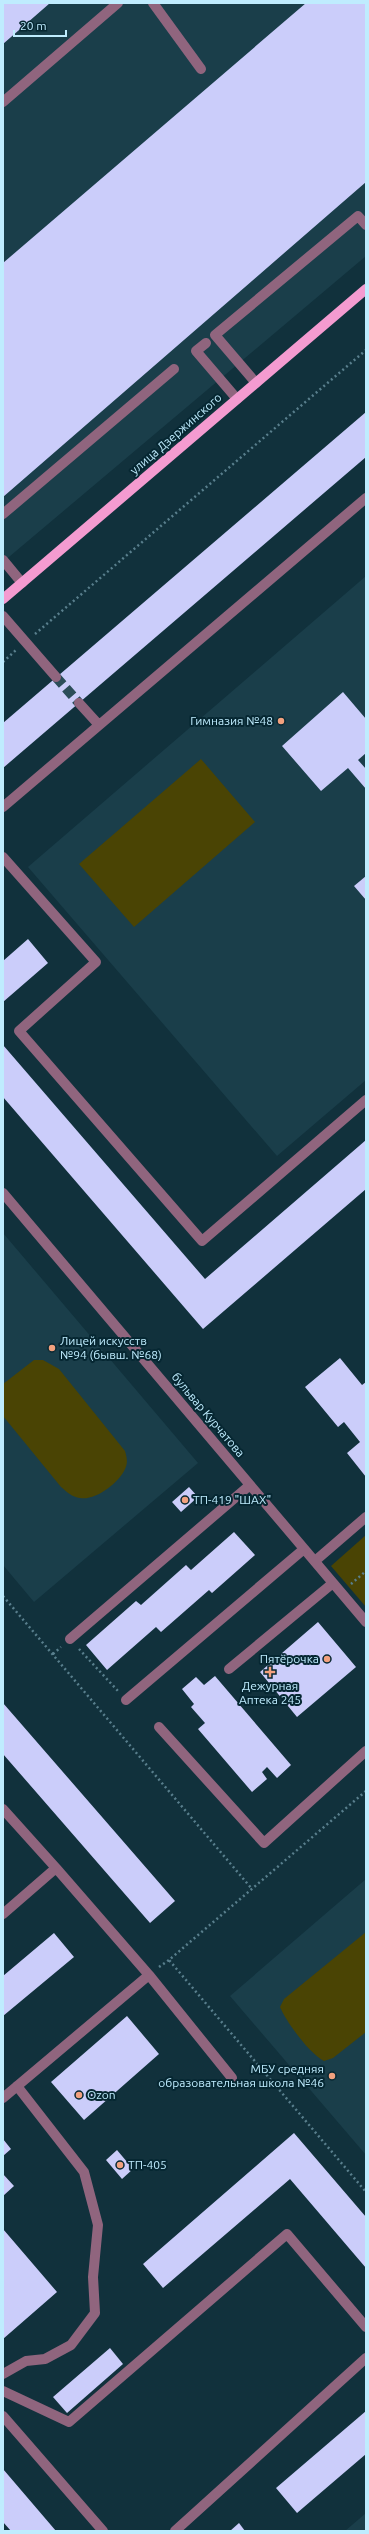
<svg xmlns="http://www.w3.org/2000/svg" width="369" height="2534" viewBox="0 0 369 2534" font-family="Ubuntu,sans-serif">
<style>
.built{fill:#1a3e4a}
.green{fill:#4a4404}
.building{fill:#cbcdfa}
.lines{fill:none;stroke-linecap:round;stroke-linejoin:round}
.minor-tunnel{stroke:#2b4d59;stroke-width:10;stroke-dasharray:10 5;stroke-linecap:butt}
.path{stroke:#597f8d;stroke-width:2.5;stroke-dasharray:2 3;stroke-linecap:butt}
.minor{stroke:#90657e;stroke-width:10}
.major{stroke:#f49bd0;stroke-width:10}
.poi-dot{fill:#f2a17e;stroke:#062732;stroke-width:1.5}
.labels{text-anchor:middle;stroke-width:4;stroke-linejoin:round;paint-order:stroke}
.street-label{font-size:12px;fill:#bfecfe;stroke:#062732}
.poi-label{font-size:12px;fill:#bfecfe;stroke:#062732;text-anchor:start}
</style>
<rect width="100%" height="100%" fill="#11313c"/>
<path class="built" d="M3,3H366V256L3,562Z
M366,576V1080L277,1156L28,867Z
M3,1233L198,1463L34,1602L3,1565Z
M366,1879V2155L230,1996Z
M366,2513V2531H345Z"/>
<path class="green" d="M201,759L255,822L134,927L79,864Z
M34,1360H43L59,1369L125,1451C127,1458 128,1463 125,1469C119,1483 95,1501 80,1498C72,1497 67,1492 61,1487L3,1416V1384Z
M366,1535V1607L331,1566Z
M366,1932V2032L333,2058L324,2061C309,2053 287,2023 280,2007L284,1999Z"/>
<path class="building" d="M3,3H50L3,44Z
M306,3H366V182L3,497V263Z
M366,412V457L3,768V723Z
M343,692L366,719V753L358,760L366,769V789L348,768L321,791L282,746Z
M366,876V900L354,886Z
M28,939L48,963L3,1002V961Z
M3,1045L205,1279L366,1140V1189L203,1329L3,1097Z
M340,1358L362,1385L366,1382V1477L347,1453L360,1442L344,1422L338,1427L305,1387Z
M189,1487L198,1497L181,1512L172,1502Z
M234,1532L255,1555L212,1593L209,1590L161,1632L156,1627L107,1670L86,1645L136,1601L141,1605L186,1565L191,1570Z
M318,1622L356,1667L297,1717L260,1672Z
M215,1676L291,1765L277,1778L267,1767L262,1772L267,1779L252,1792L198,1729L205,1723L191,1707L194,1704L182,1689L196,1677L204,1685Z
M3,1703L175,1901L150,1923L3,1754Z
M54,1933L74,1957L3,2016V1976Z
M127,2016L159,2054L84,2120L51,2082Z
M294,2133L366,2217V2268L290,2179L163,2288L143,2264Z
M3,2139L11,2149L3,2156Z
M117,2150L133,2169L122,2179L106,2160Z
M3,2174L14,2186L3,2196Z
M3,2229L57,2292L3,2339Z
M110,2348L123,2364L67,2413L53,2397Z
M366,2411V2454L297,2513L276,2488Z
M3,2469L56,2531H11L3,2522Z
M239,2523L245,2531H230Z"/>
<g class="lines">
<path class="minor-tunnel" d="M56,677L79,703"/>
<path class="path" d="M35,634L366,350
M3,662L16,650
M351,1584L366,1571
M3,1596L252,1889
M79,1649L118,1691
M53,1654L61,1647
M366,1791L169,1960L366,2192
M159,1967L169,1960"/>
<path class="minor" d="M153,3L201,69
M3,102L118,3
M206,343L196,351L237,399
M256,383L215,335L358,216L366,225
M3,514L174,369
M3,560L22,583
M3,616L56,677
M79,703L99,725
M3,807L366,498
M3,857L96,962L19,1031L202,1241L366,1100
M3,1193L366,1622
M315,1561L366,1517
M70,1639L250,1485
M229,1669L333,1583
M126,1700L304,1549
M159,1727L264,1843L366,1751
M3,1809L56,1868L3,1914
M149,1975L232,2078
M3,2098L149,1975L56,1868
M3,2374L26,2361L45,2359L71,2345L95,2313L93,2277L98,2225L84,2172L17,2086
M3,2391L69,2422L287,2234L366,2327
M3,2416L103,2531
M175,2531L366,2358"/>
<path class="major" d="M3,599L366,289"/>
</g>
<g class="poi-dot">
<circle cx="281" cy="721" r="4"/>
<circle cx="52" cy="1348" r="4"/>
<circle cx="185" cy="1500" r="4"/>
<circle cx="327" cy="1659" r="4"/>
<path d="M268 1666h4v4h4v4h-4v4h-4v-4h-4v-4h4z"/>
<circle cx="332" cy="2076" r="4"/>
<circle cx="79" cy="2095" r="4"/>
<circle cx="120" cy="2165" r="4"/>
</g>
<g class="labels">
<g class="street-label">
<text transform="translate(176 434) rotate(-41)" y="4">улица Дзержинского</text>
<text transform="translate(208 1415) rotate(50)" y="4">бульвар Курчатова</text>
</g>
<g class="poi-label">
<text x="273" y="725" text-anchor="end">Гимназия №48</text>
<text x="60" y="1345">Лицей искусств<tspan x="60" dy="14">№94 (бывш. №68)</tspan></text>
<text x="193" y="1504">ТП-419 "ШАХ"</text>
<text x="319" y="1663" text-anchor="end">Пятёрочка</text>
<text x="270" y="1690" text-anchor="middle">Дежурная<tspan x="270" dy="14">Аптека 245</tspan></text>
<text x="324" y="2073" text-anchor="end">МБУ средняя<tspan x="324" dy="14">образовательная школа №46</tspan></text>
<text x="87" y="2099">Ozon</text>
<text x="128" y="2169">ТП-405</text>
</g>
</g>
<rect width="369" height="2534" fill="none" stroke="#bfecfe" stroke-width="8"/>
<path d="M14 30v6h52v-6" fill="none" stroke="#bfecfe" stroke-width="2"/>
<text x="20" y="30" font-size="12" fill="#bfecfe" stroke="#062732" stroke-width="3" paint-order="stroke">20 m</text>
</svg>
